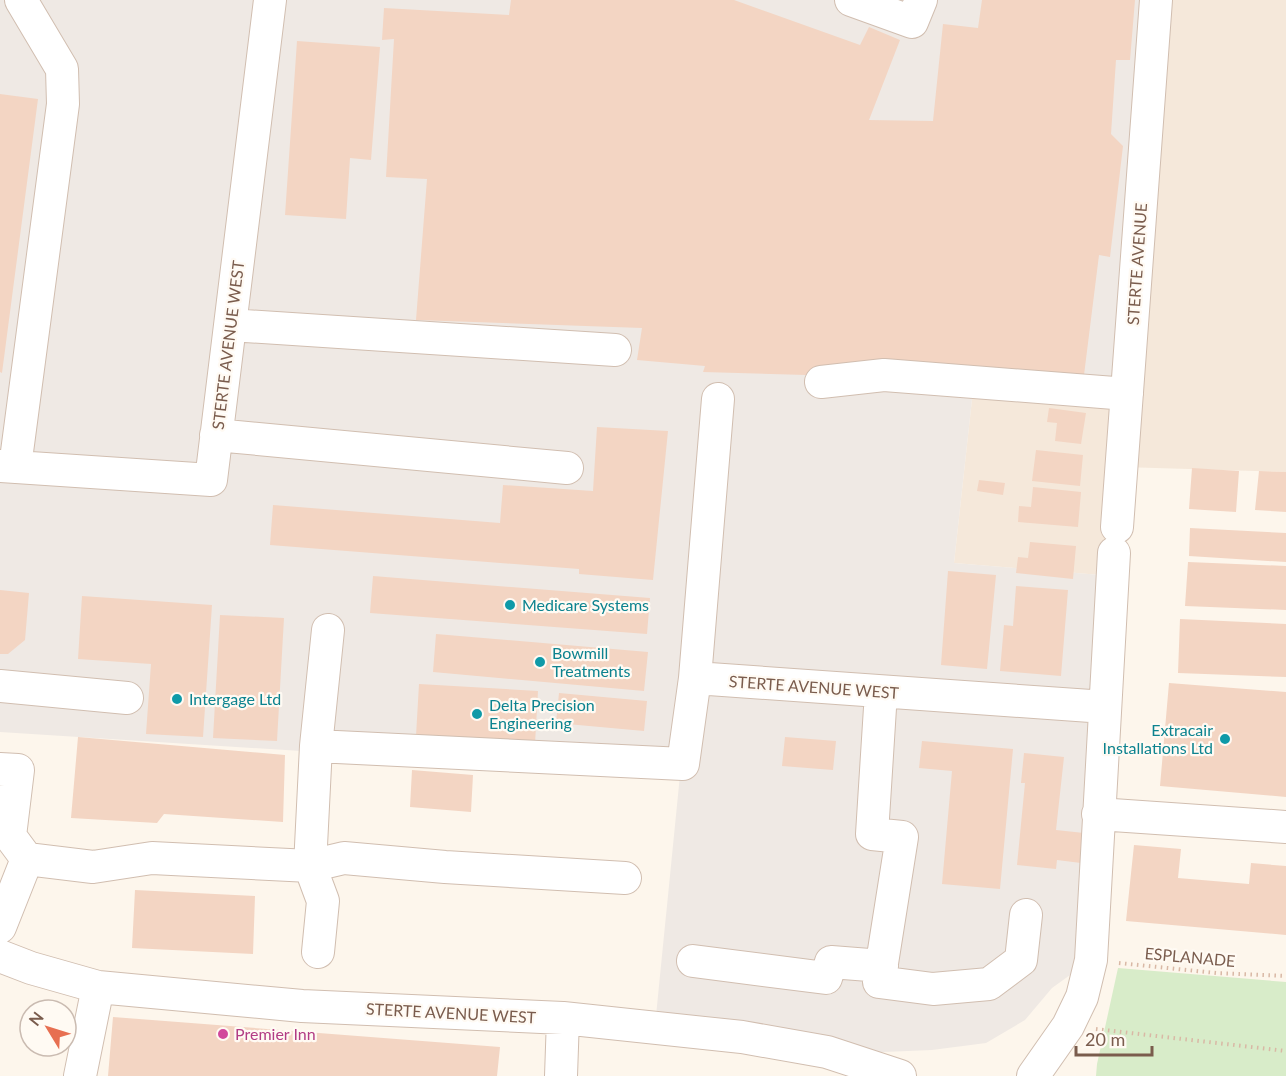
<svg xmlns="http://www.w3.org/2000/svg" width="1286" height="1076" viewBox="0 0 1286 1076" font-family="Lato,sans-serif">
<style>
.residential{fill:#f5e8da}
.industrial{fill:#efe9e4}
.green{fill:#d8ecc9}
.building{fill:#f3d5c3}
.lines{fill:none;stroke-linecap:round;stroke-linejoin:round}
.minor-casing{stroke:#d1beb0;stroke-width:34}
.path{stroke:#d9b8a5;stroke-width:4;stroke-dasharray:1.5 4.5;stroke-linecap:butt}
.minor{stroke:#fff;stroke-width:32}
.culture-dot{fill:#0f9aa8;stroke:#fffaf3;stroke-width:2}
.hotel-dot{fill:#d1479c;stroke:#fffaf3;stroke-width:2}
.labels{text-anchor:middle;stroke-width:4.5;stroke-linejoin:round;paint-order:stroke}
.street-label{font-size:16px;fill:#7a5c4d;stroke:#fffaf3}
.culture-label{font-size:16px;fill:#0d838f;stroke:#fffaf3;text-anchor:start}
.hotel-label{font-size:16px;fill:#b23c85;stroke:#fffaf3;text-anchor:start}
</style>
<rect width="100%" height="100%" fill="#fdf6ec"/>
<path class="residential" d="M1156,0H1286V472L1122,467L1113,576L954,563L974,381Z"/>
<path class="industrial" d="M0,0H1156L1127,394L974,381L954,563L1113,576L1091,960L1052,988L1025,1020L986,1043L932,1050L835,1054L655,1026L680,775L0,732Z"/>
<path class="green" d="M1118,968L1286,982V1076H1096L1097,1064Z"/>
<path class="building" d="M511,0H734L860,45L869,27L900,40L869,120L933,121L943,24L978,28L982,0H1135L1130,60H1116L1111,134L1123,146L1110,257L1099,255L1083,383L703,372L705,366L637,360L642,328L416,320L427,179L386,177L394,39L382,40L384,8L509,15Z
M297,41L380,47L371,160L350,158L346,219L285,215Z
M0,94L38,99L2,373L0,372Z
M1049,408L1086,413L1081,444L1055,441L1057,423L1047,422Z
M597,427L668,431L653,580L579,574V569L270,545L273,505L500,523L503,485L593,491Z
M1036,450L1083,455L1080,486L1032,481Z
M1192,468L1239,471L1236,512L1189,509Z
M1259,471L1286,472V512L1255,510Z
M979,480L1005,483L1003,495L977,491Z
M1033,487L1081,492L1078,527L1018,522L1019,506L1031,507Z
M1190,528L1286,533V562L1189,556Z
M1030,542L1076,546L1073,579L1016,573L1018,557L1028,558Z
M1188,562L1286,566V610L1185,606Z
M948,571L996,575L987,669L941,665Z
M373,576L650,598L647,634L370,613Z
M1016,586L1068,590L1061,676L1000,671L1004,625L1013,626Z
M0,590L29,593L25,640L8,654H0Z
M82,596L212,605L203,737L146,734L151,664L78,659Z
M220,615L284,618L277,741L213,738Z
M1180,619L1286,624V677L1178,673Z
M436,634L648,652L644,691L433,672Z
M1169,683L1286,692V797L1160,786Z
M419,684L538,691L535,744L416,736Z
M559,693L647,701L644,731L556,723Z
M78,737L285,755L283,822L164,814L157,823L71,818Z
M785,737L836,741L833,770L782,766Z
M922,741L1013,749L1000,889L942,884L952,771L919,768Z
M1024,753L1064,757L1056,830L1084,833L1081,863L1057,860L1056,869L1017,865L1025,783H1021Z
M412,770L473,775L471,812L410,807Z
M1134,845L1181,849L1178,878L1249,884L1251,863L1286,866V935L1126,921Z
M135,890L255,896L253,954L132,948Z
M113,1017L500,1047L497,1076H108Z"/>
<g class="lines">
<g class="minor-casing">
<path id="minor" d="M851,0L912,22L921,0
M230,325L615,350
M821,382L884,375L1127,394
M718,399L695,678L1105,707
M216,435L567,468
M0,466L211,480L270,0
M15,467L63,104L62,69L21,0
M1117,527L1156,0
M0,686L127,698
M881,692L872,834L902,837L879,982L933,989L989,984L1021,960L1026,915
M316,746L328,630
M0,769L18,770L10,836L27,859L93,867L152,858L310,866L344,858L445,867L625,878
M1098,814L1286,827
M0,927L27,859
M318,952L323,901L310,866L316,746L683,764L695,678
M0,956L31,968L98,987L302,1006L563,1018L742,1037L827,1052L900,1076
M693,961L826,978L831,962L882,966
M80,1076L98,987
M561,1076L563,1018
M1033,1076L1068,1026L1082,997L1091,960L1114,553"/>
</g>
<path class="path" d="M1119,963L1216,973L1286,976
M1096,1029L1286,1051"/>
<use href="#minor" class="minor"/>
</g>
<g class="culture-dot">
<circle cx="510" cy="605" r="6"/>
<circle cx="540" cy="662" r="6"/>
<circle cx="177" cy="699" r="6"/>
<circle cx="477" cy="714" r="6"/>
<circle cx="1225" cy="739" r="6"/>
</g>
<circle class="hotel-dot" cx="223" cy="1034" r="6"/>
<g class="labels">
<g class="street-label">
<text transform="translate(1137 264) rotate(-86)" y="6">STERTE AVENUE</text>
<text transform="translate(228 345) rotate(-83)" y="6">STERTE AVENUE WEST</text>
<text transform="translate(814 687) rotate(4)" y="6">STERTE AVENUE WEST</text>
<text transform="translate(1190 957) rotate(5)" y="6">ESPLANADE</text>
<text transform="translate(451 1013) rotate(3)" y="6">STERTE AVENUE WEST</text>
</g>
<g class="culture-label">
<text x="522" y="611">Medicare Systems</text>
<text x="552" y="659">Bowmill<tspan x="552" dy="18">Treatments</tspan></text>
<text x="189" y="705">Intergage Ltd</text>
<text x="489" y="711">Delta Precision<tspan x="489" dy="18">Engineering</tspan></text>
<text x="1213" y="736" text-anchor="end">Extracair<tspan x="1213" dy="18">Installations Ltd</tspan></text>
</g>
<g class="hotel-label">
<text x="235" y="1040">Premier Inn</text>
</g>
</g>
<g transform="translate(48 1028) rotate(308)"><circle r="28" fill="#fffaf3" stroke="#cabbb1" stroke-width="1.5"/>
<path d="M0-4.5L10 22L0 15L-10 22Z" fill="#e76f51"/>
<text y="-9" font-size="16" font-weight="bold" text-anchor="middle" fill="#7a5c4d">N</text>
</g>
<path d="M1076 1046v9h76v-9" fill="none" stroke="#7a5c4d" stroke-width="3"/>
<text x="1085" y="1046" font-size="18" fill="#7a5c4d" stroke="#fffaf3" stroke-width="4.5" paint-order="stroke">20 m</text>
</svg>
